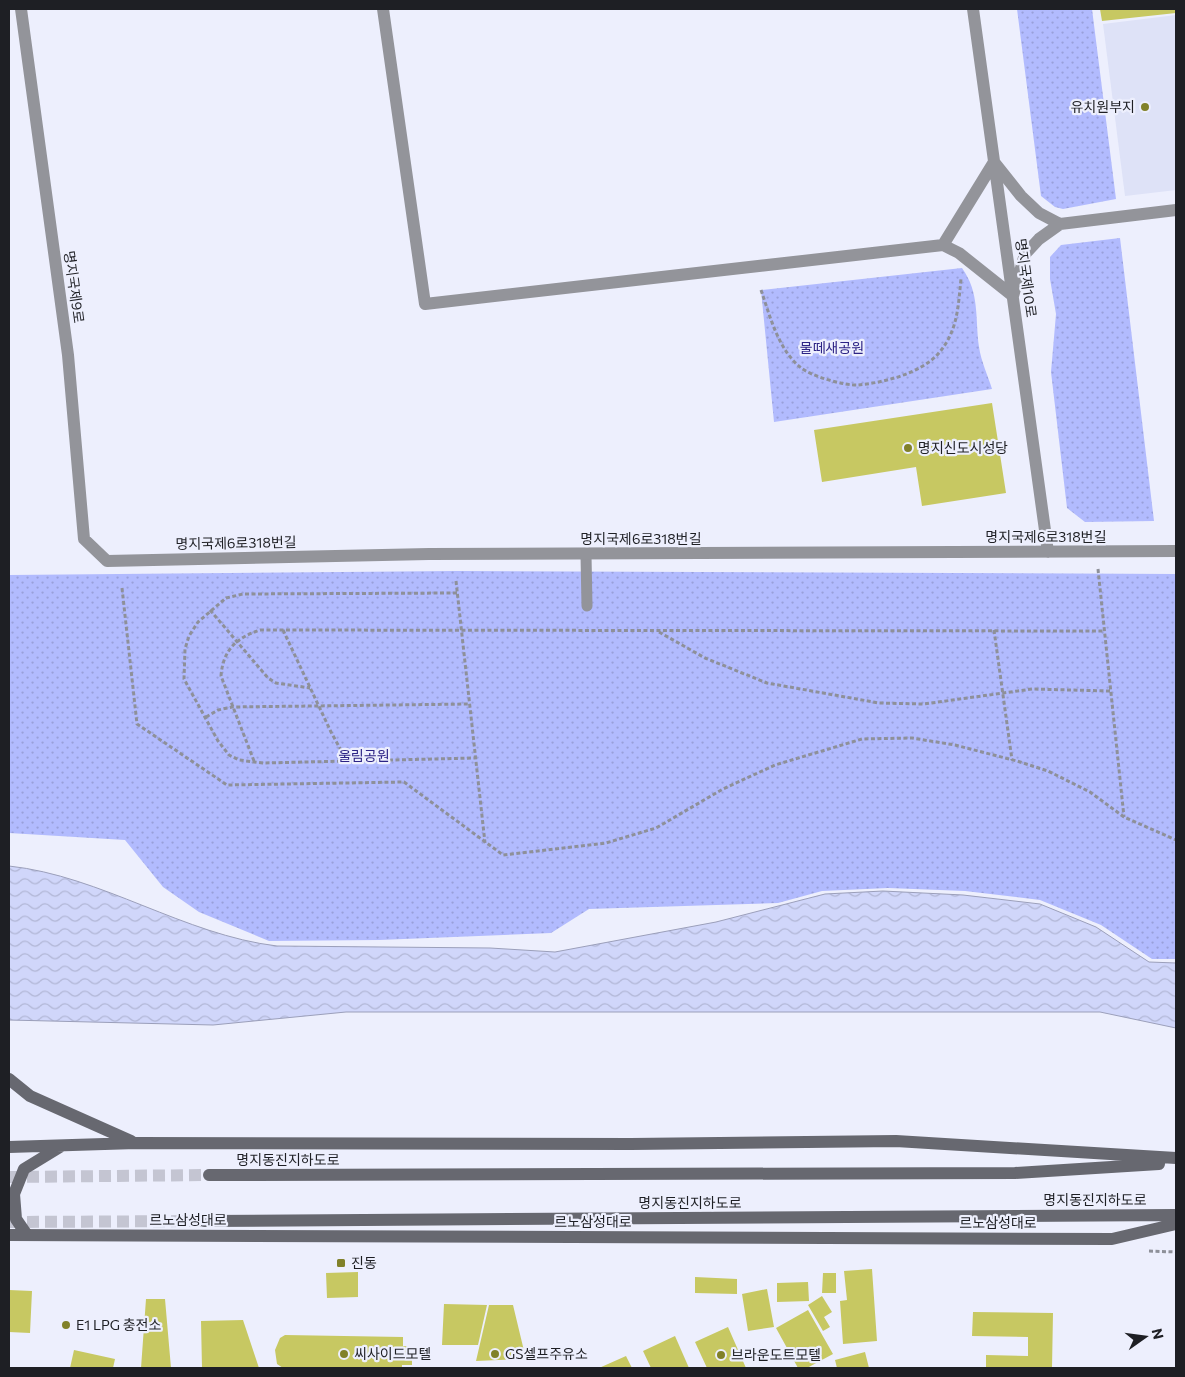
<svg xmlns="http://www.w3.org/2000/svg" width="1185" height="1377" viewBox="0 0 1185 1377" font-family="Commissioner,'Noto Sans KR',sans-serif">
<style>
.built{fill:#dee2f7}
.park{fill:url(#park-dots)}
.water{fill:url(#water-waves);stroke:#9b9fba}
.building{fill:#c7c862}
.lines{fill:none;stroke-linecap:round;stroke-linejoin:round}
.secondary-tunnel{stroke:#c4c5d2;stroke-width:12;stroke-dasharray:12 6;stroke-linecap:butt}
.path{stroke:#8e9099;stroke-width:3;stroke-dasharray:4 2.5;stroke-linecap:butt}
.lane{stroke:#93949a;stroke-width:11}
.street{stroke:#93949a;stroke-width:12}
.secondary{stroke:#676870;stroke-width:12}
.poi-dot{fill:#818129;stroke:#edeffd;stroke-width:2}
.labels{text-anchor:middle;stroke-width:4.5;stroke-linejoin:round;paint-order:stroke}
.poi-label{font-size:14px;fill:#1e1f24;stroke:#edeffd;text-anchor:start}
.street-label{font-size:14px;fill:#1e1f24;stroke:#edeffd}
.park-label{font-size:14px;fill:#2c2385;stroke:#edeffd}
</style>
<defs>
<pattern id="park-dots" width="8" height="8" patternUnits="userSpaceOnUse" patternTransform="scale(1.25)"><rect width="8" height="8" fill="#b2bbfe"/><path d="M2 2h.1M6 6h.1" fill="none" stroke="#99a0da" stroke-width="1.8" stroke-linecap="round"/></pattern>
<pattern id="water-waves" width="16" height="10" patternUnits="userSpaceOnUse" patternTransform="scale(1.25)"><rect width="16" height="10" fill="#d0d6fa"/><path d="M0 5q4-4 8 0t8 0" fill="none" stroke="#b2b7d6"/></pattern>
</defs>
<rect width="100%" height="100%" fill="#edeffd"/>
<path class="built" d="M1176,15V190L1125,196L1103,24Z"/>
<path class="park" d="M1017,9H1092L1116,199L1063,209L1055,207L1041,196Z
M1120,238L1154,521L1085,522L1067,508L1051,372L1056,314L1050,279V257L1061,245Z
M962,268C980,293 975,318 979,347C981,361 988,376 992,389L774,422L761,290Z
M457,571L1176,574V959H1152L1101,925L1040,900L965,891L888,888L822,891L778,903L589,909L551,933L379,940L269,941L199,912L163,887L125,840L9,833V575Z"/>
<path class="water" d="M9,866C102,876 184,935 277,946L490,948L555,952L716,922L825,894L883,891L963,895L1040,904L1096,927L1149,962L1176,963V1028L1100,1012H346L213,1025L9,1020Z"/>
<path class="building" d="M1100,9H1176V13L1102,21Z
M992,403L1006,493L922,506L916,467L822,482L814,430Z
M872,1269L877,1341L843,1344L840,1301L847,1300L844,1271Z
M358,1272V1297L327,1298L326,1273Z
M823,1273H836V1293H822Z
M695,1277L737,1279V1294L695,1293Z
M808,1282L809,1301L777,1302V1283Z
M767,1289L774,1327L748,1331L742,1294Z
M9,1290L32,1291L30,1333L9,1332Z
M822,1296L832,1312L824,1317L830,1327L823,1331L808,1305Z
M146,1299H165L171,1368H141Z
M444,1304L487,1305L478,1345H442Z
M489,1305H513L525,1355L523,1359L476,1361Z
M808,1310L833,1354L807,1368H798L776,1328Z
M973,1312L1053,1313L1052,1368H986V1355L1028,1356V1337L972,1336Z
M243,1320L259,1368H202L201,1321Z
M728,1327L746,1368H707L695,1342Z
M285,1335L403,1337V1346H412V1365H402V1368H283L277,1364L275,1350L280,1338Z
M675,1336L689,1368H651L643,1351Z
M74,1350L115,1359L113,1368H70Z
M865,1352L869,1368H837L835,1360Z
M626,1356L632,1368H599Z"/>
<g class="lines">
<path class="secondary-tunnel" d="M9,1177L209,1175
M9,1222L204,1221"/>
<path class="path" d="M761,290C770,316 778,349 800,367C810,376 845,386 858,385C883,383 921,373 938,354C958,331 958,307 961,279
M1098,569L1124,817
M456,581L485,843
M122,588L137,724L227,785L404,782L503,855L606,843L656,828L723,789L775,765L862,739L912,738L955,745L1017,761L1048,771L1090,792L1124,817L1176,840
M457,593L243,594L226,598L198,622L189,636L185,649L184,679L218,741L229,755L239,760L263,763L476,758
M210,610L268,678L276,683L310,688
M283,630L331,732L347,761
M994,630L1012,760
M659,632L705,658L767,683L879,703L924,704L1032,689L1110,691
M206,717L218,710L232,707L470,704
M254,761L221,676C223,650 236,638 260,630L1104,631
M1149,1251L1176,1252"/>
<path class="lane" d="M586,555L587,606"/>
<path class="street" d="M21,9L68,355L84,539L107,561L429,554L1176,551
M383,9L425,304L943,245L959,253L1013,296L1025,254L1039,239L1060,224L1176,210
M973,9L1048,552
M943,245L994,162L1021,196L1039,213L1060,224"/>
<path class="secondary" d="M9,1079L30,1096L131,1141
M9,1147L136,1143L631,1144L896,1141L1176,1158
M209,1175L1015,1173L1159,1164
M204,1221L1176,1215
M9,1235L1112,1239L1176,1224
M27,1235L16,1219L14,1194L24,1169L60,1147"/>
</g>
<g class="poi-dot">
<circle cx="1145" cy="107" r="5"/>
<circle cx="908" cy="448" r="5"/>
<rect x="336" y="1258" width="10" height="10" rx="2.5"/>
<circle cx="66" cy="1325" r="5"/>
<circle cx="344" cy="1354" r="5"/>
<circle cx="495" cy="1354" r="5"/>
<circle cx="721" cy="1355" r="5"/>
</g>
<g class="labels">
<g class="poi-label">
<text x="1135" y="112" text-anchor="end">유치원부지</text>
<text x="918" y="453">명지신도시성당</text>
<text x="351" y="1268">진동</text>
<text x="76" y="1330">E1 LPG 충전소</text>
<text x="354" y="1359">씨사이드모텔</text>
<text x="505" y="1359">GS셀프주유소</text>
<text x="731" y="1360">브라운도트모텔</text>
</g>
<g class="street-label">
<text transform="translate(1026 278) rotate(82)" y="5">명지국제10로</text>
<text transform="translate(74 287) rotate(82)" y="5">명지국제9로</text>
<text x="1046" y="542">명지국제6로318번길</text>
<text x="641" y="544">명지국제6로318번길</text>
<text transform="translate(236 543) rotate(-1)" y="5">명지국제6로318번길</text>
<text x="288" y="1165">명지동진지하도로</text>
<text x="1095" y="1205">명지동진지하도로</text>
<text x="690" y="1208">명지동진지하도로</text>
<text x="188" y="1225">르노삼성대로</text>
<text x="593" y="1227">르노삼성대로</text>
<text x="998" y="1228">르노삼성대로</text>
</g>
<g class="park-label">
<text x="832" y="353">물떼새공원</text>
<text x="364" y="761">울림공원</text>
</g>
</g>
<rect width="1185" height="1377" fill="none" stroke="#1e1f24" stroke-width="20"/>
<g transform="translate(1145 1337) rotate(76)" stroke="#edeffd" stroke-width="4" paint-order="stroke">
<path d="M0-4L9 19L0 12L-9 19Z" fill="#1e1f24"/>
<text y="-8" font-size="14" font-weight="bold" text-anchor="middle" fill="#1e1f24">N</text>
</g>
</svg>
